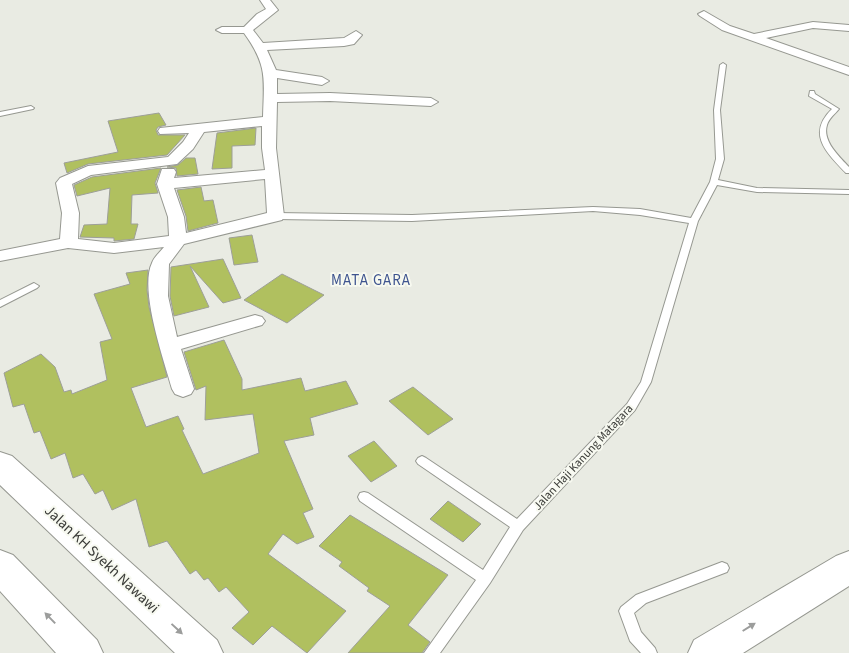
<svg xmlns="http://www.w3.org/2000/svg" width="849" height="653" viewBox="0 0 849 653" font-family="'Source Sans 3',sans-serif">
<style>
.building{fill:#b0c05f;stroke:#9d9f98}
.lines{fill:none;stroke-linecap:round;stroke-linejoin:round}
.lane-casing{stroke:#969891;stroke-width:2}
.street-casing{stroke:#969891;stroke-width:2}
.secondary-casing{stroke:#969891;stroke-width:2}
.lane{fill:#fff;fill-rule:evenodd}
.street{fill:#fff;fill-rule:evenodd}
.secondary{fill:#fff;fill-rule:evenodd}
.oneway{fill:#9c9d9c}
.labels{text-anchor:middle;stroke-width:4;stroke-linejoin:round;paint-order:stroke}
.street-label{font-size:12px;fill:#3a3b38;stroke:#f7f9f0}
.quarter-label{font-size:15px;letter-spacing:1px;fill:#3e548f;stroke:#f7f9f0}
.near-street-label{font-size:15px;fill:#3a3b38;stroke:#f7f9f0}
</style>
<rect width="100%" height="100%" fill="#e9ebe3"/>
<path class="building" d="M159,113L166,125L158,127L156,130L158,135H185L167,155L88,164L67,173L64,163L118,152L108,121Z
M256,128L255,145L232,146V168L212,169L217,133Z
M186,158H195L198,174L177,176L176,168L167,167L178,165Z
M161,168L155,183L158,193L132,195L131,224H138L134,239L114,241V238L80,237L84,225L107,224L110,188L77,196L74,185L92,177Z
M201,187L204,201L213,200L218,223L188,231L186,216L177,190Z
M252,235L258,262L234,265L229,238Z
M223,259L241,298L223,303L190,266L209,307L174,316L170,296L171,267Z
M148,270L147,290L149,307L167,377L131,388L146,427L178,416L184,429L182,430L203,474L259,453L253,414L205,420L206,386L196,390L184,352L224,340L242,379V390L301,378L305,391L346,381L358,404L310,418L314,435L284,441L313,509L303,513L314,537L297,544L283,534L268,554L346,611L307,653L272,626L253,645L232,628L249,612L226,587L219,592L208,578L204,580L196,570L190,574L167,541L149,547L136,499L112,510L103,490L95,494L83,474L73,478L65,453L51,459L40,431L34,433L24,404L13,407L4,373L41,354L55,367L64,392L71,390L72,394L107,380L100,342L112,339L94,294L130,284L126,273Z
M282,274L324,295L287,323L244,300Z
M413,387L453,419L428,435L389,401Z
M374,441L397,466L371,482L348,456Z
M448,501L481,524L463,542L430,519Z
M350,515L448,575L408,625L430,642L422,653H348L390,606L367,591L369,588L339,566L342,562L319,546Z"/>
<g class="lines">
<g class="lane-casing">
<path id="lane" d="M723,63L726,65L720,110L724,159L718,180L757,188L849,190V194L757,192L717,185L698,221L651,382L635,410L523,530L490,583L440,653H424L476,580L360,501L358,497L360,493L364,492L368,493L483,570L510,527L418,464L416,461L418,458L422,456L426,458L517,519L627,404L641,382L689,223L640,215L593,211L412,221L276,219L272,216L276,213L412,215L593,207L640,209L691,218L710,182L716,159L714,110L720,65Z
M810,91H814L815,94L839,109C835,114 829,118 827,125C822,141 839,156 849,167V173H846C827,153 806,134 832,109L809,96Z
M31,106L34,108L33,109L0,116V112Z
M34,283L39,286L37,288L0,307V300Z
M722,562L727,564L729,568L727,572L646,603L634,613L641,632L655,648L657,653H641L630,641L619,611L621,607L636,595Z"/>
</g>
<g class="street-casing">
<path id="street" d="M260,0H270L278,10L253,30L263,43L344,38L356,31L362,35L354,44L344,46L267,50L276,70L322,77L329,81L322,85L277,78V94L330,93L431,98L438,102L431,106L330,101L277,102L276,148L284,216L282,220L184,244L169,264L168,296L177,337L255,315L262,317L265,321L262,325L181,349L194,389L191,394L183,397L175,394L172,389C164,360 139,290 152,263C154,257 160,252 164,247L114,253L68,248L0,261V251L60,239L62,213L56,183L60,178L88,166L168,157L183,142L189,133L160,134L158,131L160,128L263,117C264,79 268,66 244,33H222L216,30L222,27H244L257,14L266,9ZM262,126V148L265,170L174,178L176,172L174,169H162L157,184L168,217L169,236L114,243L78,239L79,213L72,184L91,175L177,164L193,149L204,132ZM265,179L267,213L186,233L184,217L174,188Z
M704,11L730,26L754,34L813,22L849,25V31L813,28L766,38L849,67V75L722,30L700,16L698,14Z"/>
</g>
<g class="secondary-casing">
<path id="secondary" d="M0,452L12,456L217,640L223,653H175L0,485Z
M0,550L13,555L97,640L103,653H56L0,591Z
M849,551V586L743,653H688L694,640L836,556Z"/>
</g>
<use href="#lane" class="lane"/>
<use href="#street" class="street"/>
<use href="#secondary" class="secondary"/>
</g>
<defs><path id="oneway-solid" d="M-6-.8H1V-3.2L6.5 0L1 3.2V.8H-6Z" transform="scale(1.25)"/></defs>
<g class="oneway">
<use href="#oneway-solid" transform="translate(50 618) rotate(-134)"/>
<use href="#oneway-solid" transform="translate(749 627) rotate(-32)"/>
<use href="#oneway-solid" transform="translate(177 629) rotate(43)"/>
</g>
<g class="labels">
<g class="street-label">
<text transform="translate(583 457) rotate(-47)" y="4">Jalan Haji Kanung Matagara</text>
</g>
<g class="quarter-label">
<text x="371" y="285">MATA GARA</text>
</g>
<g class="near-street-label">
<text transform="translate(102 559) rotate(43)" y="5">Jalan KH Syekh Nawawi</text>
</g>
</g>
</svg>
